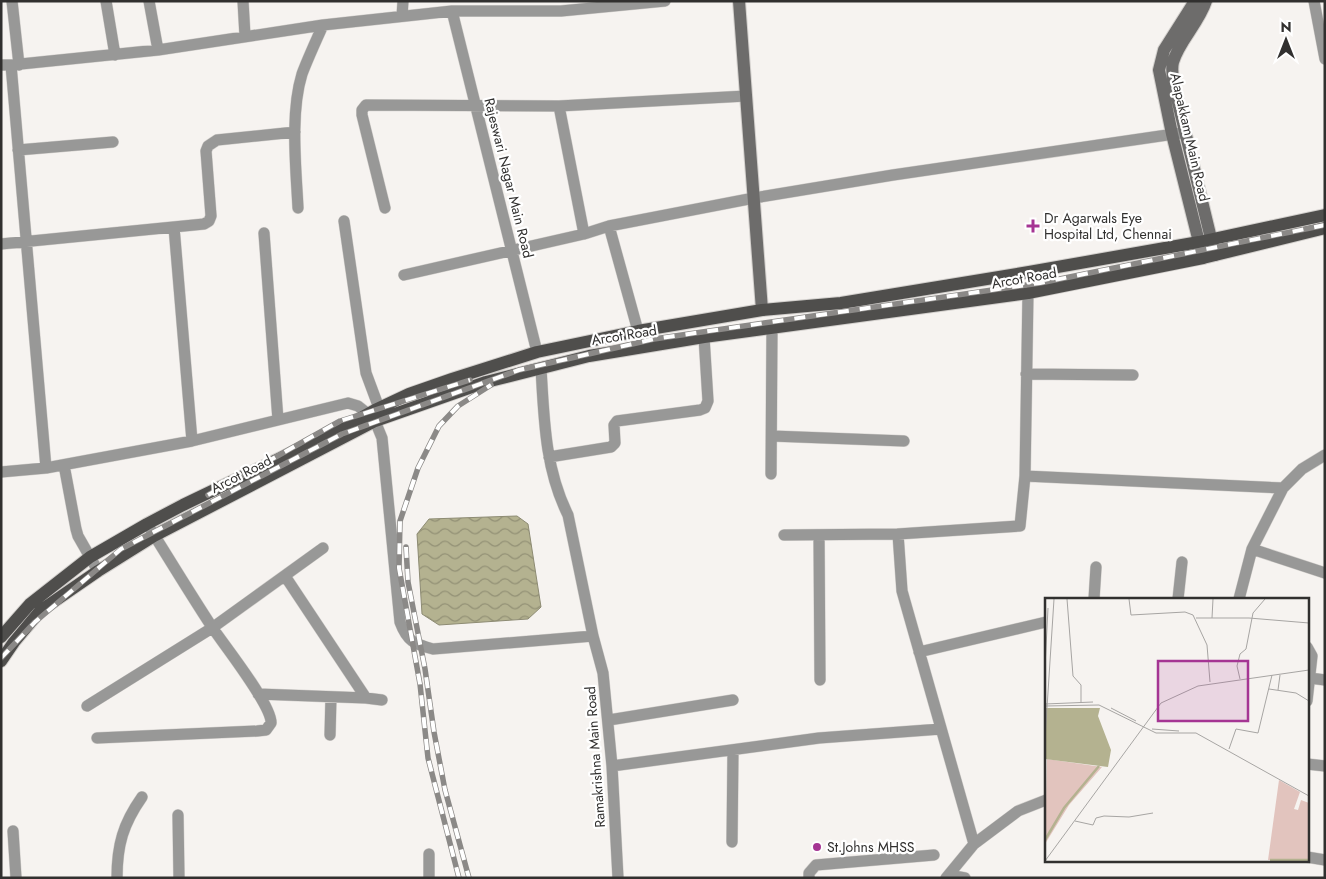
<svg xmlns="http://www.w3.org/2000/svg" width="1326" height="879" viewBox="0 0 1326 879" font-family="Jost,sans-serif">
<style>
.water{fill:url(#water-waves);stroke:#8d8b73}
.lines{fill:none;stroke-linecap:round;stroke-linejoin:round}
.street-casing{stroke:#d3d0cd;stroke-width:12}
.secondary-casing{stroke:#d3d0cd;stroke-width:14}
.primary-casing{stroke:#d3d0cd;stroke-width:14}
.street{stroke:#989897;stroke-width:11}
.secondary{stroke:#6d6c6b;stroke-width:12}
.primary{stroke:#4f4e4c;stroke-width:12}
.rail-casing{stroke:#8b8987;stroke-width:5.5}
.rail{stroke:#fff;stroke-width:4;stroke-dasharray:11;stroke-linecap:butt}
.poi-dot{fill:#a53593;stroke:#fff;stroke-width:2}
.labels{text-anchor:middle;stroke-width:4.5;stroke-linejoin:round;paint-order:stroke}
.street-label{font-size:14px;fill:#31302f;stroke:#fff}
.poi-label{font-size:14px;fill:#31302f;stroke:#fff;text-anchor:start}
.inset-river{fill:none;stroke:#b4b290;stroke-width:2.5}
.inset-road{fill:none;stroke:#a7a5a3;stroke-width:1}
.view{fill:#a53593;fill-opacity:0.15;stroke:#a53593;stroke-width:2.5}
.inset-edge{fill:none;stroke:#31302f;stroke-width:2.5}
</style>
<defs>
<pattern id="water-waves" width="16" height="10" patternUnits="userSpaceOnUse" patternTransform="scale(1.25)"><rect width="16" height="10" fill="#b4b290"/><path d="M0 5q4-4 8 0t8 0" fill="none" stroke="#939176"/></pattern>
</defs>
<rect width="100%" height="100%" fill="#f6f3f0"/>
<path class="water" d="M517,516L528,524L541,607L528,619L439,625L422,614L417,534L429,519Z"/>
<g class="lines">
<g class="street-casing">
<path id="street" d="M12,1L19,65
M106,1L115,55
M149,1L158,50
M243,1L245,36
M1314,1L1325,59
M452,11L537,352
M402,16L403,1
M1,65H11L46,468
M11,65L158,50L323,25L452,11H561L665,1
M559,106L584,234
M18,150L113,142
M298,208C296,168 290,113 302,74C308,58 316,41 323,25
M385,208L362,115V110L366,105L559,106L746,96
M344,221L366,373L379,408
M609,226L638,331
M174,227L192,441
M264,233L278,420
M1,244L204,224L209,221L211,216L206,151L208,146L217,140L295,132
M404,275L584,234L609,226L754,198L893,175L1181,133
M541,368C544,419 545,469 568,515L593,636L603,673L612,766L618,878
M1026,374L1133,375
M375,421L382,438L400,622C407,641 414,644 433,649L593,636
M772,436L904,441
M549,457L611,447L615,443L614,425L617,421L700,410L705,408L708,401L704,337
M64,465L76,529L78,536L98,571
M1,472L46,468L192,441L348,403L358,406L368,414
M771,474L772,329
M1025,476L1283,488
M898,534L902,591L974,844
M784,535L898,534L1020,526L1025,476L1028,293
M819,535L820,680
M1252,549L1325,573
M1094,599L1096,567
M1178,599L1182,562
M1239,599L1252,549L1283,488L1302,469L1325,455
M1307,647L1312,656L1307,701
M919,652L1046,622
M1310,678L1325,680
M258,694L366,698L285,576
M366,698L382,700
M87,706L212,628L323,548
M609,720L733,700
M330,735L331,697
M97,738L257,731L266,730L271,723C272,705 224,645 212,627C191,595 171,562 151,530
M1307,764L1325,766
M612,766L819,738L941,729
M178,815L179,878
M13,831L16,878
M732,842L733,750
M1307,857L1325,860
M949,875L965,878
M117,878C117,845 123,824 142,797
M429,878V854
M809,878V873L816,865L934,855
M946,878L974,844L1018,811L1046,800"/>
</g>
<g class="secondary-casing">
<path id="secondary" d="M739,1L762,310
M1195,1L1164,50L1159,70L1172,134L1203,258
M1206,1C1199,23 1179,41 1173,62C1171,70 1173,79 1174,86L1215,255"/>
</g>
<g class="primary-casing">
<path id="primary" d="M1,637L30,604L90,557L147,524L183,505L343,428L375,410L409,394L452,379L537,352L638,331L762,310L841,303L1029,272L1199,242L1325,215
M1,661L14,642L40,611L98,571L154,536L375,421L486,382L589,356L704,337L1028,293L1203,258L1325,228"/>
</g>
<use href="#street" class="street"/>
<use href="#secondary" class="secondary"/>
<use href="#primary" class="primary"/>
<g class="rail-casing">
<path id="rail" d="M208,495L340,421L470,380
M406,547L408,582L425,669L434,732L445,790L469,878
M1,658L35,622L121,549L342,434L519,370L654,339L1040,283L1325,225
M459,878L428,758L420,684L399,568L400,521L418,468L439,426L458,406L491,385"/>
</g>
<use href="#rail" class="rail"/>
</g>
<g class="poi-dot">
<path d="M1030.5 218.5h5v5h5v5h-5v5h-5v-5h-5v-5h5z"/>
<circle cx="817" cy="847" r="5"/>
</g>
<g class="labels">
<g class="street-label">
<text transform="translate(1190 137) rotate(77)" y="5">Alapakkam Main Road</text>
<text transform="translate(509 178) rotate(76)" y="5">Rajeswari Nagar Main Road</text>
<text transform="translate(1024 278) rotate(-10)" y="5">Arcot Road</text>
<text transform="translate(624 335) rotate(-9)" y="5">Arcot Road</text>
<text transform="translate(241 474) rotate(-27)" y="5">Arcot Road</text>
<text transform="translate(595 757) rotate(-94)" y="5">Ramakrishna Main Road</text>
</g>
<g class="poi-label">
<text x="1044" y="223">Dr Agarwals Eye<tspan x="1044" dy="16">Hospital Ltd, Chennai</tspan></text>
<text x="827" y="852">St.Johns MHSS</text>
</g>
</g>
<g transform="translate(1045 598)">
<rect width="264" height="264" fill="#f6f3f0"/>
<path d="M234,182L255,194L249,211L253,212L256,202L264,205V261L223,262Z" fill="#e2c4be"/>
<path d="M2,161L57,169L24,207L0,246Z" fill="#e2c4be"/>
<path d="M0,110H55L53,118L66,152L63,169L0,161Z" fill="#b4b290"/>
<path class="inset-river" d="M0,242L19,210L54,168M225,262H264"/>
<path class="inset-road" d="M22,1L28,78L36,87V105M84,1L86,17L140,14L148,17L162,47L165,84M151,20H204L264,25M167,20L168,1M0,69L3,10M195,81L192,68L195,56L201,51L208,15L220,1M224,91L251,95L264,103M233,92L235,77M0,106L48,104M0,108L54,107L111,135H151L264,198M66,110L91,123M107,131L134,133M0,141L9,1M184,151L191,131L213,135L227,77M30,223L48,227L51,220L59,218L84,219L108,215M0,263L116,105L153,88L264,72"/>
<path class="view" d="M113,63H203V123H113Z"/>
<rect width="264" height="264" class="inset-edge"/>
</g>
<rect width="1326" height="879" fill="none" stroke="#31302f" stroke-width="5"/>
<g transform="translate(1286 40)" stroke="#ffffff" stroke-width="4" paint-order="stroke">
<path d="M0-4L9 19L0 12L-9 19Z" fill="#31302f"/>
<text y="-8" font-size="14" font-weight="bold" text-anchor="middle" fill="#31302f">N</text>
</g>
</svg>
